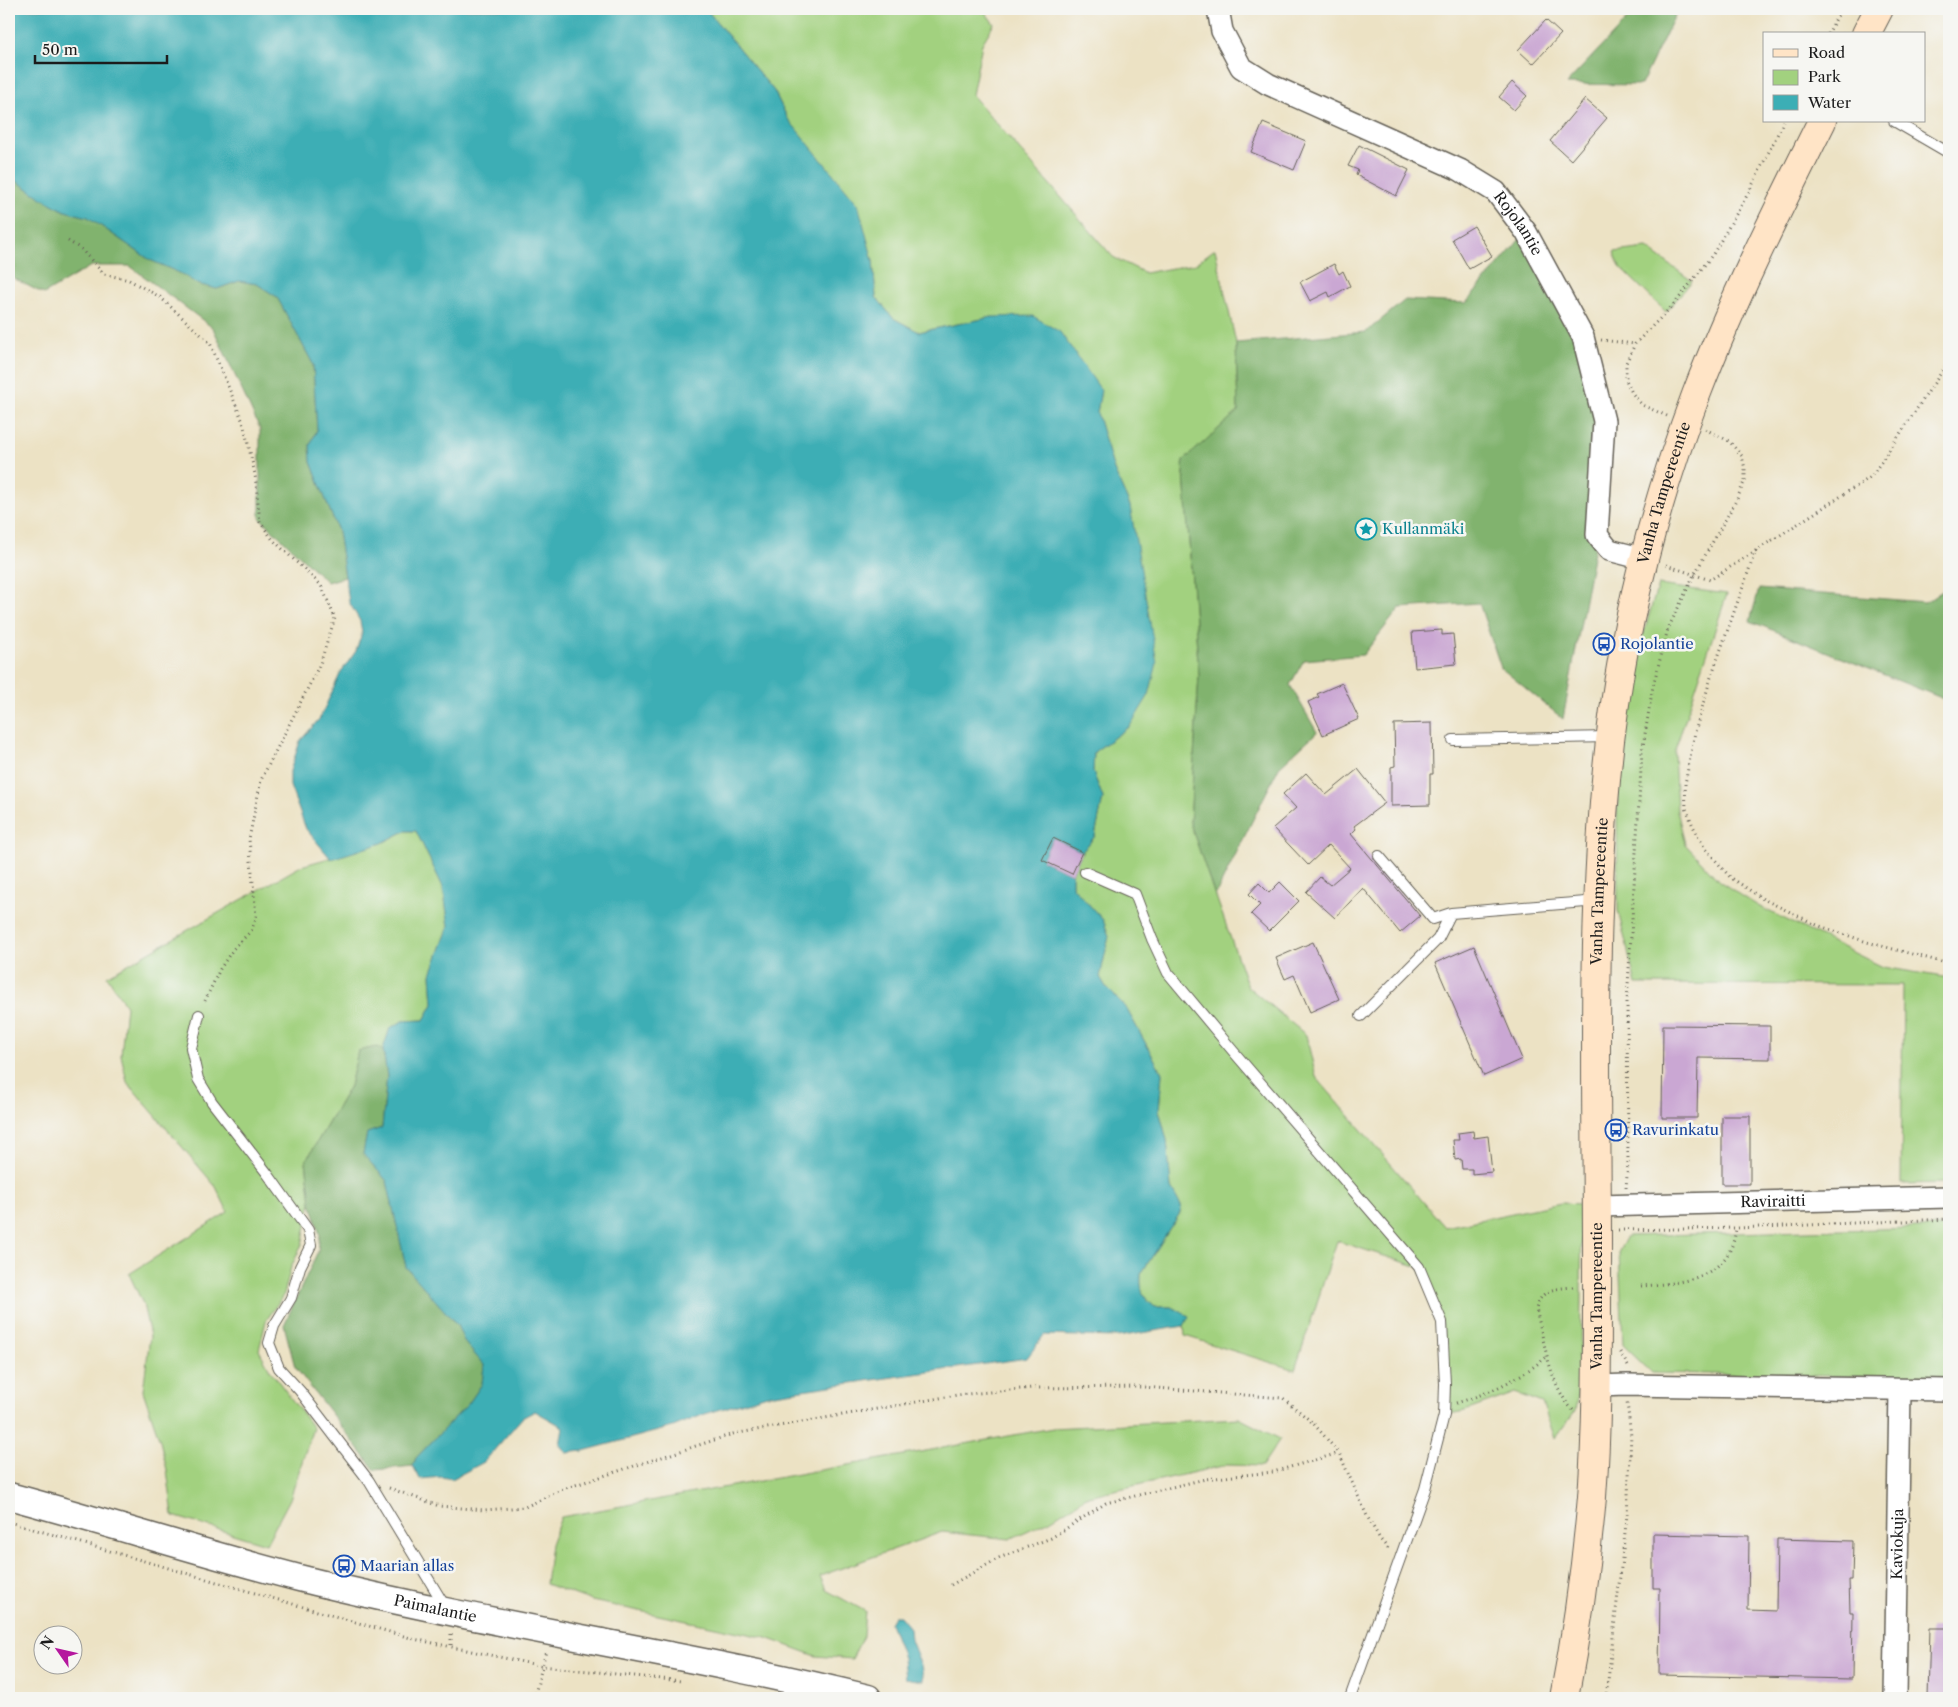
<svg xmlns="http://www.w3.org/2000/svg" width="1958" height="1707" viewBox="0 0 1958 1707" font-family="'Libre Caslon Text',serif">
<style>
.green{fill:#a2d17f;stroke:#5f764e}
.forest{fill:#81b36e;stroke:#4e6845}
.water{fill:#3caeb5;stroke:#2c6568}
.building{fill:#caa7d3}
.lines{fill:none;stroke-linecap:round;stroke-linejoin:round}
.service-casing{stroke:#656157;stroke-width:12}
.minor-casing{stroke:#656157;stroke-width:24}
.tertiary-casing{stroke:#656157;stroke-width:29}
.secondary-casing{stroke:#656157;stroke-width:30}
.path{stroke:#656157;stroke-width:3;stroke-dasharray:1 4;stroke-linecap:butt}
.service{stroke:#fff;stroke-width:10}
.minor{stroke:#fff;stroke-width:21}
.tertiary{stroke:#fff;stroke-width:26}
.secondary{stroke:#ffe4c6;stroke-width:28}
.labels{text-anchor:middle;stroke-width:5;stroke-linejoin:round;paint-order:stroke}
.street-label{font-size:15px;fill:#1c1c1c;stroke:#f6f6f2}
.culture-label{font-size:15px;fill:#0d838f;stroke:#f6f6f2;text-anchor:start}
.transit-label{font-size:15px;fill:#164399;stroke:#f6f6f2;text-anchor:start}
</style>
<rect width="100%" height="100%" fill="#f6f6f2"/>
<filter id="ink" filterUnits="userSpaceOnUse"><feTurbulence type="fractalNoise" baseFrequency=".02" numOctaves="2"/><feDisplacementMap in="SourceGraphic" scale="10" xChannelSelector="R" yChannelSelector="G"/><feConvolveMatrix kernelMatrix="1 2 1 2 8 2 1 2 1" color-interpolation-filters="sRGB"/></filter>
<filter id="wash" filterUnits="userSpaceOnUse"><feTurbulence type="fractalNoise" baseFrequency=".0096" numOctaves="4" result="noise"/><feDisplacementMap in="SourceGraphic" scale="20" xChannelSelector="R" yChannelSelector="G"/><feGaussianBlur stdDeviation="1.12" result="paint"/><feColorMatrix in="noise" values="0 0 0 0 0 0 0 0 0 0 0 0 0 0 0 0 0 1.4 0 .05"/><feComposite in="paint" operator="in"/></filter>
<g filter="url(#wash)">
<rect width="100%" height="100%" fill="#ece2c4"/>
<path class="green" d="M706,9H983L994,24L982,44L972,95L1113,257L1145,273L1195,264L1215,249L1236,343L1238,411L1183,462L1199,675L1190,823L1248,987L1306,1035L1316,1077L1445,1227L1561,1203L1582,1204L1580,1378L1575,1411L1555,1438L1542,1403L1515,1393L1465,1411L1444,1415L1442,1322L1419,1267L1337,1241L1295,1370L1185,1336L1184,1326L1188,1316L1171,1307H1155C1142,1297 1140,1291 1141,1274L1180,1213L1181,1206L1171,1188L1167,1140L1159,1110L1162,1073L1125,1006L1106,987L1100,977L1109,936L1103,920L1072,886V874L1082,852L1095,836L1103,798L1093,772L1094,752L1130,726V506L1114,470L1097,413L1101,390L992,317L919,332L893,318L876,297L873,261L788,119L774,91Z
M1647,248L1692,281L1666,312L1620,267L1614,252Z
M1658,585L1727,594L1674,753L1677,810L1685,844L1719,881L1758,906L1883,967L1949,978V1183L1901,1184L1903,985L1636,984L1618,911L1617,813L1623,733L1635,662Z
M405,831H416L443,887L449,926L431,974L433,1004L424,1020L403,1021L390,1028L383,1049L377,1047L358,1051L350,1086L306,1161L311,1202L302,1245L291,1267L284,1294L266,1321L259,1350L270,1370L313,1428L290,1499L266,1544L173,1516L167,1470L160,1441L143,1391L150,1336L143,1304L129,1274L228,1212L216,1187L127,1082L121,1055L126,1006L107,976L301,866L382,843Z
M1949,1227V1378L1652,1373L1623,1345L1619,1251L1627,1236Z
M1239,1418L1280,1439L1262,1466L1227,1465L1088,1496L1050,1520L1010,1539L942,1532L820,1576L826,1590L865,1611L863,1636L852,1659L816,1656L767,1638L592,1601L546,1584L551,1544L561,1517L1053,1428Z"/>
<path class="forest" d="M1637,9H1678L1641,85L1566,84Z
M9,176L43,199L65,211L88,217L150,260L182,274L197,284L217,289L239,281L257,284L277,297L313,364L317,430L310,445L311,462L338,531L345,577L327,582L260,518V429L213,328L130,266H91L44,294L9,276Z
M1526,232L1583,337L1604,421L1597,535L1563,719L1501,668L1479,603L1400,608L1363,655L1304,660L1290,685L1317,732L1279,767L1215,896L1190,823L1199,675L1183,461L1238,411L1236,343L1366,332L1405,300L1466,303Z
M1949,587V701L1750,621L1759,589L1925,602Z
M377,1047L383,1049L387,1076L382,1128L367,1133L363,1154L387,1181L406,1267L457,1325L465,1343L484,1365L482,1384L469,1403L416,1458L413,1466L375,1470L295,1367L284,1325L318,1251L320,1235L311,1202L306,1161L350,1086L358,1051Z"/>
<path class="water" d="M9,9H706L774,91L788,119L858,204L873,261L876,297L893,318L919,332L992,317L1033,316L1060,332L1101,390L1097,413L1114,470L1130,506L1157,663L1149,695L1130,726L1094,752L1093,772L1103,798L1095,836L1082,852L1053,838L1042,860L1072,874V886L1103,920L1109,936L1100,977L1106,987L1125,1006L1162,1073L1159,1110L1167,1140L1171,1188L1181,1206L1180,1213L1141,1274C1140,1290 1142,1297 1155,1307H1171L1189,1316L1184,1326L1117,1337L1044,1335L1027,1358L767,1395L705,1414L673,1427L583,1451L566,1453L560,1445L563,1427L535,1411L522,1418L484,1462L452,1479L441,1477L420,1479L413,1466L416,1458L469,1403L482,1384L484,1365L465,1343L457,1325L406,1267L387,1181L363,1154L367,1133L382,1128L387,1076L383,1049L390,1028L403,1021L424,1020L433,1004L431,974L449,926L443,887L416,831H405L382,843L331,859L306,829L290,786V771L300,741L320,718L341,672L356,651L362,633L360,621L349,602L338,531L311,462L310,445L317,430L313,364L277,297L257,284L239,281L217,289L197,284L182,274L150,260L88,217L65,211L43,199L9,176Z
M894,1616H900L910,1628L911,1640L921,1665L924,1681L905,1678L903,1658L890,1623Z"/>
<g id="blocks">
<path class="building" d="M1546,20L1561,34L1533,64L1518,50Z
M1512,82L1527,96L1514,110L1499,97Z
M1585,99L1607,118L1571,160L1550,141Z
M1263,123L1306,141L1294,170L1251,152Z
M1359,145L1409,170L1396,196L1356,175L1358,170L1348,166Z
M1474,226L1492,256L1469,269L1452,239Z
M1334,264L1339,274L1343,271L1350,286L1330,297L1328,292L1310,301L1300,282Z
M1442,630V635L1453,634L1456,664L1415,668L1412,632Z
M1342,683L1359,719L1323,735L1308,702L1319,697L1317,694Z
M1432,723L1433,774H1430V805L1391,806V767L1395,766L1394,724Z
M1358,769L1385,803L1354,826L1356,829L1351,834L1420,916L1400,933L1363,888L1335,918L1306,892L1320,877L1330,885L1350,868L1329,845L1308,865L1273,828L1296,808L1283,794L1306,773L1326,795Z
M1053,838L1082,852L1072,874L1042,860Z
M1280,882L1299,901L1269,931L1251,914L1260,905L1249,894L1259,883L1269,893Z
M1313,942L1339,999L1310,1012L1294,975L1285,979L1276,958Z
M1474,946L1522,1059L1484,1076L1435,963Z
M1663,1025L1770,1026V1059L1698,1058L1697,1118H1662Z
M1722,1116H1750V1184H1722Z
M1473,1131L1474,1138L1488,1136L1492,1172L1472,1174V1169H1462L1461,1159L1455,1160L1453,1140H1459L1458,1133Z
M1653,1534L1749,1536L1748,1610L1776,1611L1777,1539L1853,1541L1852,1580H1849L1850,1612H1853L1852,1679L1659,1675L1660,1588H1653Z
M1930,1628H1949V1698H1928Z"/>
</g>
</g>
<g filter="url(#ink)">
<use href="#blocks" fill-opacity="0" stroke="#656157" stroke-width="1"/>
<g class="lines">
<g class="service-casing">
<path id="service" d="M1894,121L1949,153
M1453,740L1610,737
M1379,856L1433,919L1451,913
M1085,872L1135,894L1152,939L1168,973L1233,1051L1419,1267L1442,1322L1445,1384L1444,1415L1425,1489L1350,1698
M199,1015L191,1048L198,1079L212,1102L267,1173L308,1230L311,1245L300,1267L291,1298L274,1326L269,1343L279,1368L300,1391L369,1481L446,1608
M1361,1016L1438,939L1451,913L1598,901"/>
</g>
<g class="minor-casing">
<g id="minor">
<path id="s1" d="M1218,9L1222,31L1241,67L1268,84L1460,170L1496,192L1526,232L1583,337L1604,421L1597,535L1609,550L1644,559"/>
<path id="s2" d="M1598,1206L1949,1197"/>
<path d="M1597,1386L1627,1385L1949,1390"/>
<path id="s3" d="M1895,1698L1900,1390"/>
</g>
</g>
<g class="tertiary-casing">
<g id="tertiary">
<path id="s4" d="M9,1496C106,1522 202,1553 299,1578C487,1625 680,1652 868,1698"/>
</g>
</g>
<g class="secondary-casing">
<g id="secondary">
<path d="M1866,34L1879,9"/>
<path id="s5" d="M1564,1698C1577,1632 1586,1565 1592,1497C1597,1430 1597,1361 1597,1294C1598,1110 1589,924 1610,741C1624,623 1654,506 1696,395C1732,301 1777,211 1822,121"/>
</g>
</g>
<path class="path" d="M1828,34L1841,9
M68,241L81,249L104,274L129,280L160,297L210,343L243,422L255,474L260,522L273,540L321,585L335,618L320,664L261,780L249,839L256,916L252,930L233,949L220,969L204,1003
M1601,340L1635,344
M1667,416L1642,405L1632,393L1626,380V363L1635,344L1676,302L1713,254L1749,192L1784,121
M1756,550L1711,677L1695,732L1685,784L1686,808L1693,826L1704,847L1730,877L1763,899L1817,925L1867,942L1949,964
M1666,565L1710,580L1871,477L1949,361
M1626,1188L1628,1163L1627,1002L1642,752L1653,686L1668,629L1694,575L1737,499L1745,480V469L1742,456L1729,441L1705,429
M1618,1230L1736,1228L1949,1219
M1641,1286C1681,1283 1731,1280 1736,1228
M1573,1287C1554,1289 1542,1288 1536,1309C1544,1340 1550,1387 1573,1410
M1620,1352L1628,1366
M1456,1403C1489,1394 1522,1377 1548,1356
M389,1488L439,1506L484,1510L525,1507L563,1489L733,1434L957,1395L1032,1388L1144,1387L1283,1398L1313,1423L1339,1453L1367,1516L1380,1539L1390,1551
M9,1522L414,1639L542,1666L681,1681
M951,1585L999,1558L1051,1538L1106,1503L1205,1479L1273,1472L1339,1453
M451,1634V1647
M534,1698L546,1651
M1606,1698L1627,1515L1631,1436L1627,1402"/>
<use href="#service" class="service"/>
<use href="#minor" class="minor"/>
<use href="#tertiary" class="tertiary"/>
<use href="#secondary" class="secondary"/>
</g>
</g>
<defs>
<g id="sight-ring" transform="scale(1.125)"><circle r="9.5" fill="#f6f6f2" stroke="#0f9aa8" stroke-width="1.5"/><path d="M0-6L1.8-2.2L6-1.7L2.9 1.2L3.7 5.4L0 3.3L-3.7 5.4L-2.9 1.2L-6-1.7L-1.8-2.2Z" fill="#0f9aa8"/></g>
<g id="bus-ring" transform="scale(1.125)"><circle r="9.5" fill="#f6f6f2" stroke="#1a4fb4" stroke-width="1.5"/><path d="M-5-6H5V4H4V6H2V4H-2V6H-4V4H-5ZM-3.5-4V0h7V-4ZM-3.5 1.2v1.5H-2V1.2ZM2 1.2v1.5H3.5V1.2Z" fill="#1a4fb4"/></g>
</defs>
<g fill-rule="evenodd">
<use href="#sight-ring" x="1366" y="529"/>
<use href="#bus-ring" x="1604" y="644"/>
<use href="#bus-ring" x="1616" y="1130"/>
<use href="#bus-ring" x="344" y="1566"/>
</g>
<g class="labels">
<g class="street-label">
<text dy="5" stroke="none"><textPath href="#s1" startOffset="386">Rojolantie</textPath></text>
<text dy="5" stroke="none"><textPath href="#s5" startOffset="1214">Vanha Tampereentie</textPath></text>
<text dy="5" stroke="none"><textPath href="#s5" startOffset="809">Vanha Tampereentie</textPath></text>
<text dy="5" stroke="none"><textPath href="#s2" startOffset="175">Raviraitti</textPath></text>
<text dy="5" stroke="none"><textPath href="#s5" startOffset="404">Vanha Tampereentie</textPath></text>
<text dy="5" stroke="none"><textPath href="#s3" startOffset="154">Kaviokuja</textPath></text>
<text dy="5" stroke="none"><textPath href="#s4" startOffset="441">Paimalantie</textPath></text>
</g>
<g class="culture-label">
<text x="1382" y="534">Kullanmäki</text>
</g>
<g class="transit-label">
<text x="1620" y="649">Rojolantie</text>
<text x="1632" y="1135">Ravurinkatu</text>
<text x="360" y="1571">Maarian allas</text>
</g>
</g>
<rect width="1958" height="1707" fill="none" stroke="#f6f6f2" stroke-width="30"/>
<rect x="1763" y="32" width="162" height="90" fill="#f6f6f2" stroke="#9f9f9c"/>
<rect x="1773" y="49" width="25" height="8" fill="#ffe4c6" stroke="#9f9f9c"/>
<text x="1808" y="58" font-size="15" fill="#1c1c1c">Road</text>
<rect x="1773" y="70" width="25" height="15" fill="#a2d17f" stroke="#9f9f9c"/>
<text x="1808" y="82" font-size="15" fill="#1c1c1c">Park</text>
<rect x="1773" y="95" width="25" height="15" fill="#3caeb5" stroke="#9f9f9c"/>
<text x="1808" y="108" font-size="15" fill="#1c1c1c">Water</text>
<g transform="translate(58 1650) rotate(304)"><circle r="24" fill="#f6f6f2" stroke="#9f9f9c"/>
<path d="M0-4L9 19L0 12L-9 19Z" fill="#b5179e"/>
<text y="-8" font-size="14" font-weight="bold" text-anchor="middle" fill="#1c1c1c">N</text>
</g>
<path d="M35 55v8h132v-8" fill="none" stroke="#1c1c1c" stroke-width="2.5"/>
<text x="42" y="55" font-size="15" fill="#1c1c1c" stroke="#f6f6f2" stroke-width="4" paint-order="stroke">50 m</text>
</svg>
